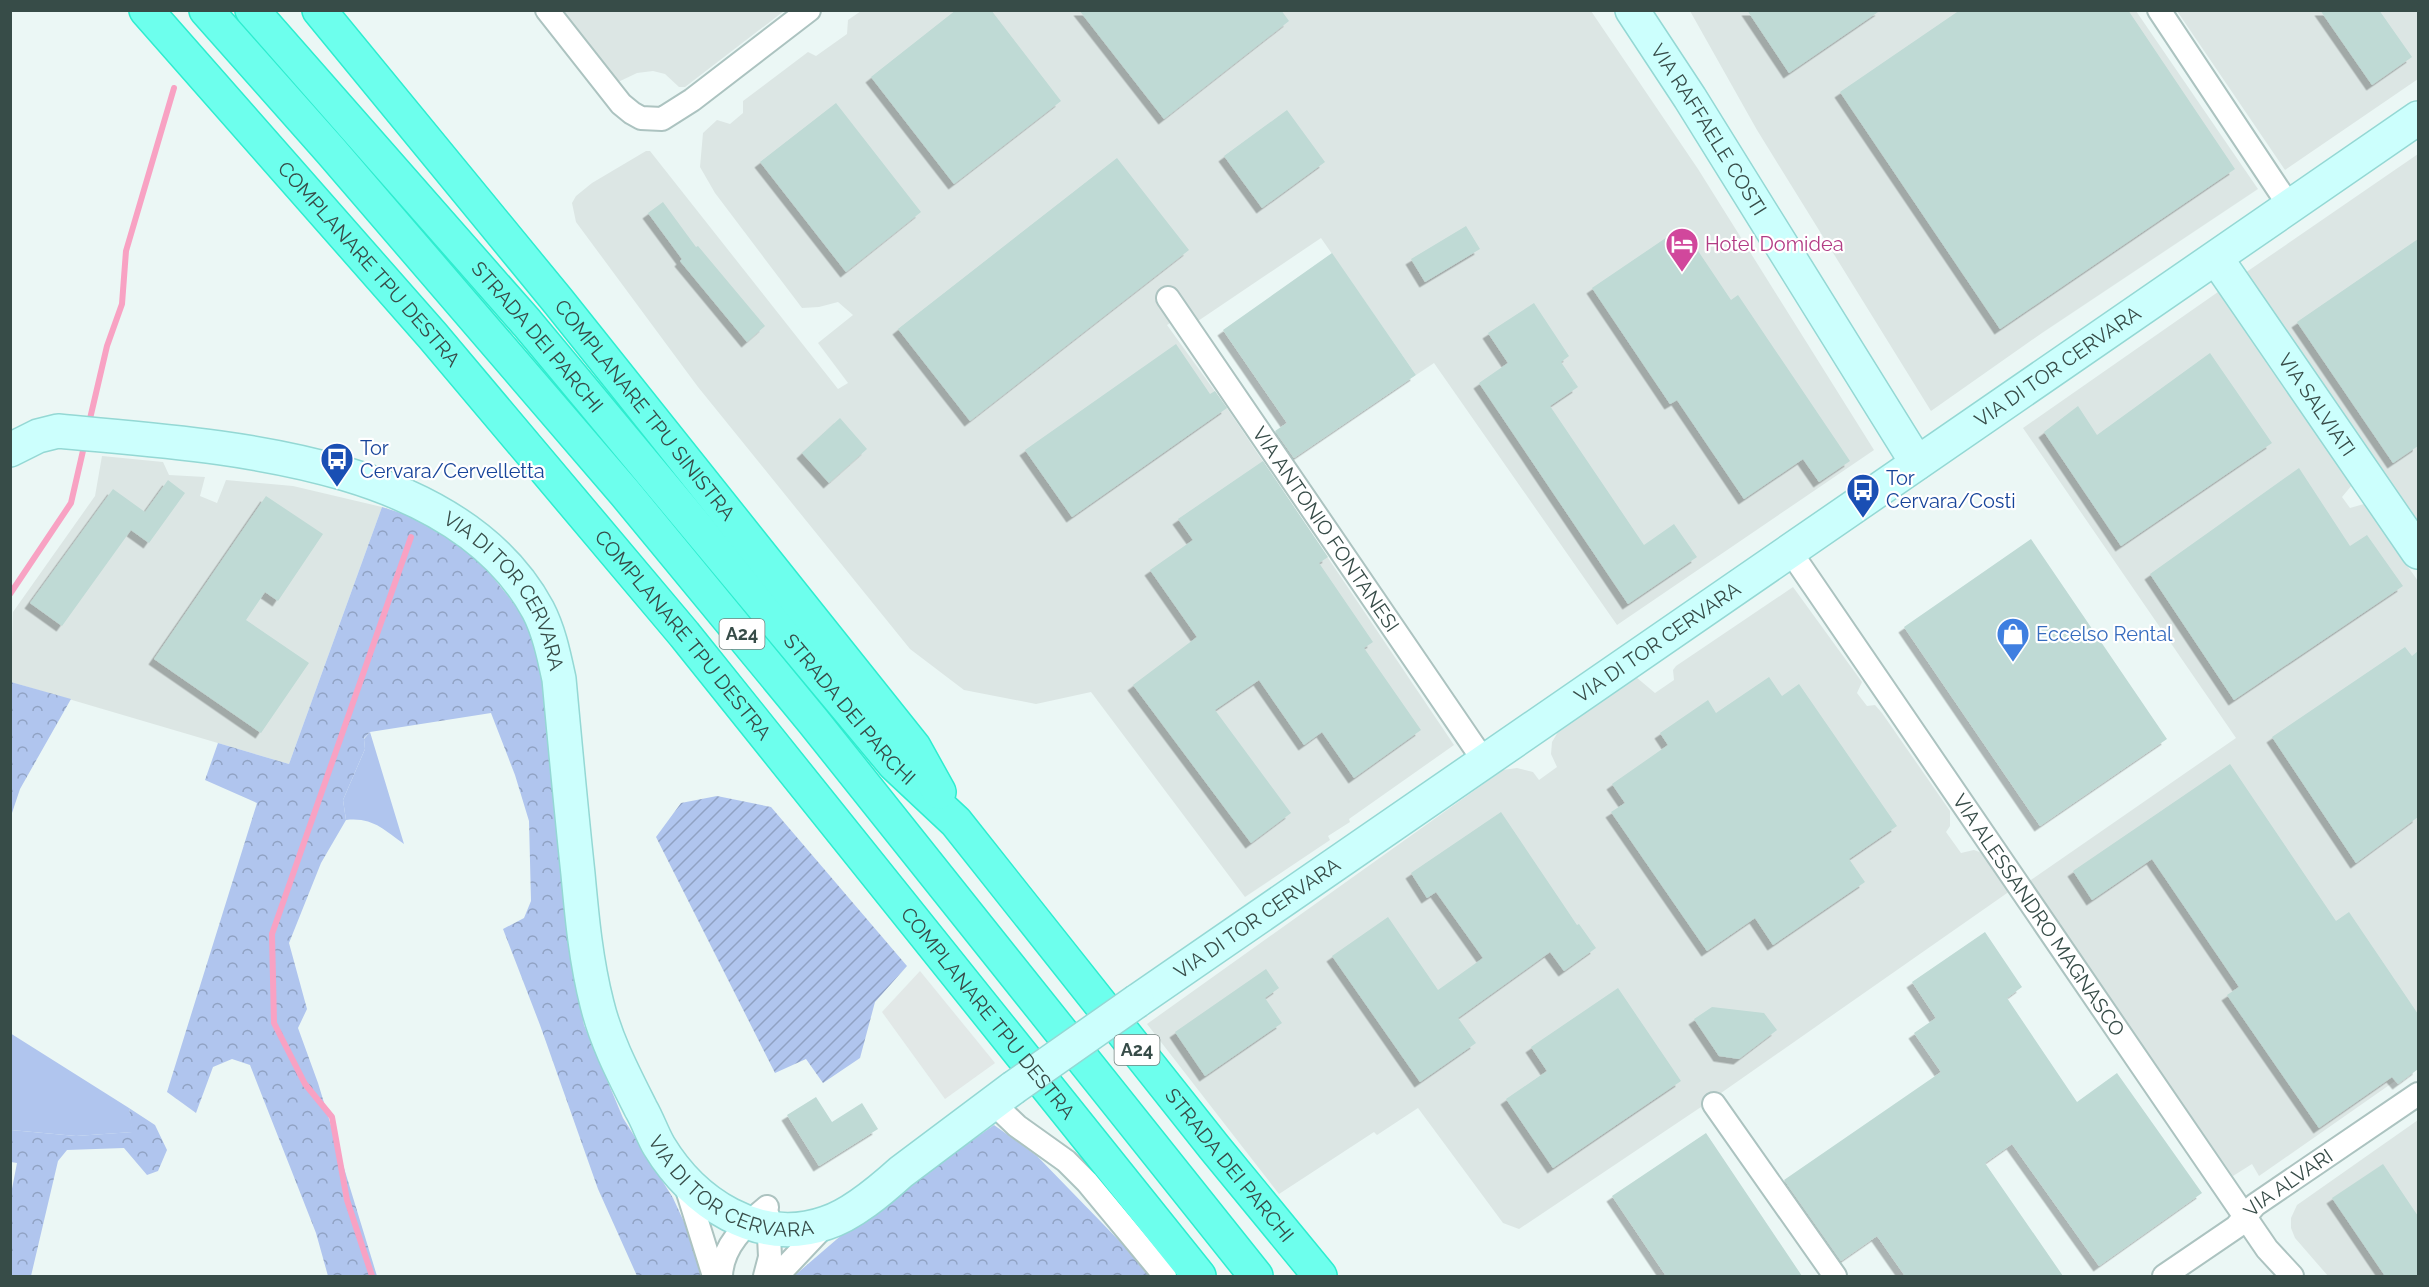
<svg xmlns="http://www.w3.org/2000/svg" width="2429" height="1287" viewBox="0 0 2429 1287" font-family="Raleway,sans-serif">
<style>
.industrial{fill:#dce6e4}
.grass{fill:#b0c5ee}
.forest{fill:url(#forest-crowns)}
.garden{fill:url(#garden-furrows)}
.parking{fill:#e2e8e7}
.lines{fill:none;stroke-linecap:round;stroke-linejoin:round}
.stream{stroke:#f8a2c3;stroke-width:6}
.building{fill:#bfdad5;filter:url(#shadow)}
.street-casing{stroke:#acc3c0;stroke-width:26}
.secondary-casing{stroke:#94d8d4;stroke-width:36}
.highway-casing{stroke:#2eedcf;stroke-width:36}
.street{stroke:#fff;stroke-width:22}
.secondary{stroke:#ccfffd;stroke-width:33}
.highway{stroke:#6dffed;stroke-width:33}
.secondary-bridge-casing{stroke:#94d8d4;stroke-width:36;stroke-linecap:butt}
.secondary-bridge{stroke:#ccfffd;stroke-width:33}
.labels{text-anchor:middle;stroke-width:4.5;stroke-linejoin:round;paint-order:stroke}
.shield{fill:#fff;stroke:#73827f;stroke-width:1.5}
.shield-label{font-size:18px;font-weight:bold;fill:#374c48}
.street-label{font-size:20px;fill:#374c48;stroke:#fff}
.hotel-label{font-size:20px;fill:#b23c85;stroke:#fff;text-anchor:start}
.transit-label{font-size:20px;fill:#164399;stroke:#fff;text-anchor:start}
.shop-label{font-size:20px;fill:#366cbe;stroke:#fff;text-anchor:start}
</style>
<defs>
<pattern id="forest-crowns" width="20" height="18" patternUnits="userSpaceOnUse" patternTransform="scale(1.5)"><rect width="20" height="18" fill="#b0c5ee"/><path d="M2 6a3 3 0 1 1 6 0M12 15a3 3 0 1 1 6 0" fill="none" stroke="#90a2c3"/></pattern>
<pattern id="garden-furrows" width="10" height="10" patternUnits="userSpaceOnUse" patternTransform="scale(1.5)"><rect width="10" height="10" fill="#b0c5ee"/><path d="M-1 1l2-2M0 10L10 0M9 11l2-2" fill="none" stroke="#90a2c3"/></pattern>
<filter id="shadow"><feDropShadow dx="-5.5" dy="5.5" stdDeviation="0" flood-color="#0004"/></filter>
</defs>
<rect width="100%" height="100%" fill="#ebf7f5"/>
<path class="industrial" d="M533,11H784L685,87H679L665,74L653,71L637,73L616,83L590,82Z
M861,11H1591L1698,169L1874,450L1617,625L1434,363L1416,375L1321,238L1198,321L1189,310L1181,316L1167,325L1227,408L1454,745L1349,819L1350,822L1328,836L1330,840L1245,897L1091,692L1036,704L964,690L910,649L698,387L576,222L572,203L576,196L592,183L646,151H650L838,389L848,383L818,343L853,315L838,302L819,307L802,308L715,193L700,167L703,133L717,120L730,124L743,113V101L808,52L816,56L847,34L848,20Z
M1690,11H2136L2258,189L2042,333L1931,411L1757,130Z
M2177,11H2418V79L2285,170Z
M2418,154V526L2245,273Z
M2218,292L2352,485L2342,497L2350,508L2364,504L2418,581V1069L2398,1084L2395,1081L2259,1176L2252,1164L2233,1176L2028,882L2236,738L2023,428Z
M102,456L163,462L169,475L205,477L200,496L217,503L226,480L293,486L382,507L289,764L11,682L13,612L95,496Z
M1793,587L1862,682L1857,693L1867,706L1875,705L1882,713L1950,811V826L1946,832L1961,853L1974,850L1985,854L2010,891L1701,1107L1519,1229L1503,1223L1418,1108L1377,1135L1374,1132L1279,1194L1147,1024L1503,770L1517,768L1533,772L1539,780L1557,767L1551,754L1552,742L1558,732L1636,677L1655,693L1674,680L1673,670L1676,666Z
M2418,1120V1276H2328L2295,1238L2291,1228V1218L2297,1205Z"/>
<path class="grass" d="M370,732L404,844C384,830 373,817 346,820L343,800L365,749L364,739Z
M10,1033L129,1108L133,1132L76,1136L11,1130Z"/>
<path class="forest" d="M382,507L423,520L479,560L524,616L548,684L569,937L584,1025L623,1118L673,1198L697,1250L702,1276H637L598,1189L540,1025L503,929L524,918L531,901L529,821L515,775L491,713L370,732L364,738L365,749L343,800L346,820L321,863L289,943L307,1009L298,1028L318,1083L377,1276H328L316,1233L250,1065L232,1059L213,1067L196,1113L167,1092L257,803L205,780L218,743L289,764Z
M11,682L71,699L20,789L11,816Z
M129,1108L155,1125L167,1150L158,1171L147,1175L124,1148L67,1150L58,1161L31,1276H11V1194L17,1163L11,1162V1130L76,1136L132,1132Z
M994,1125L1037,1156L1136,1258L1151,1276H794L858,1221Z"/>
<path class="garden" d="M717,796L771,807L907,966L875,1002L860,1058L823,1083L806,1059L775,1073L656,837L681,803Z"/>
<path class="parking" d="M920,971L995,1063L945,1099L882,1012Z"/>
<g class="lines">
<path class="stream" d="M89,423L107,346L122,304L126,251L174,88
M10,594L71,503L85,442
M372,1276L347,1200L332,1117L305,1084L274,1023L272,934L411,537"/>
</g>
<path class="building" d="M956,10H991L1061,101L954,184L871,77Z
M1079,10H1281L1289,21L1164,119Z
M1747,10H1881L1789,73Z
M1960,10H2128L2235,169L2000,329L1840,92Z
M2320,10H2379L2412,57L2372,85Z
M836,103L921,212L846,272L760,162Z
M1287,110L1325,162L1262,208L1224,156Z
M1117,158L1189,250L970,421L898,329Z
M663,202L696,247L698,246L765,326L747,342L680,261L682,259L648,213Z
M1466,226L1480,249L1425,282L1411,259Z
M1682,227L1731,300L1738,295L1850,461L1819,482L1803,459L1744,499L1677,400L1670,404L1592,288Z
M2418,239V446L2393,463L2297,322Z
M1332,253L1416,375L1294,458L1275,431L1287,423L1223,330Z
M1534,303L1569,356L1561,362L1578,387L1550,406L1644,545L1674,524L1697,557L1628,604L1479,383L1508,363L1488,333Z
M1176,344L1210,394L1215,391L1227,408L1072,517L1025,450Z
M2210,353L2272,443L2121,546L2044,432L2078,406L2097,435Z
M840,418L867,449L829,483L802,453Z
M1263,461L1328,557L1319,563L1373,642L1364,648L1421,730L1354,778L1322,732L1304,745L1259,680L1215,710L1291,813L1251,843L1133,685L1197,637L1150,570L1193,540L1178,519Z
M2299,468L2350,546L2367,535L2403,586L2234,700L2150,574Z
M168,480L185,493L149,543L131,530L62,626L30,603L113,489L145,512Z
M266,496L323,534L278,601L265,592L246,620L309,663L261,733L154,659Z
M2031,539L2167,739L2040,826L1904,627Z
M2405,647L2412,656L2418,651V817L2356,863L2272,737Z
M1769,677L1782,696L1799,684L1897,826L1849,859L1865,882L1773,945L1755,918L1707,951L1611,812L1625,803L1612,784L1668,745L1660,733L1708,700L1716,713Z
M2230,764L2336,921L2349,912L2418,1014V1069L2398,1084L2392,1077L2319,1128L2227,995L2239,987L2152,859L2092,900L2073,871Z
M1501,812L1577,925L1579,924L1596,948L1564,971L1550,952L1458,1018L1476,1043L1420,1082L1332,956L1388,917L1438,990L1483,958L1436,892L1427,898L1411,873Z
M1985,932L2022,987L2007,998L2077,1102L2117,1073L2202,1193L2099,1266L2012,1144L1985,1163L2063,1276H1905L1877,1236L1841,1261L1784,1180L1941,1072L1914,1033L1936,1018L1912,982Z
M1266,969L1279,988L1265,998L1282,1023L1205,1076L1175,1032Z
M1618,988L1681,1081L1553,1168L1506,1099L1547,1071L1531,1047Z
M1712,1007L1764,1013L1777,1030L1739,1059L1719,1056L1694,1019Z
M816,1097L832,1122L862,1103L878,1129L819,1166L787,1115Z
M1706,1133L1802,1276H1666L1612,1196Z
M2383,1164L2418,1216V1276H2385L2332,1198Z"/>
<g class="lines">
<g class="street-casing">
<g id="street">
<path d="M547,10L621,104L632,113L641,118L662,119L692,100L809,10"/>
<path d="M2159,10L2290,207"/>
<path id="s1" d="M1168,298L1484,761"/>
<path id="s2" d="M1790,551L2267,1249L2292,1276"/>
<path d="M993,1103L1017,1126L1066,1161L1087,1182L1165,1276"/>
<path d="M1714,1104L1835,1276"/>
<path d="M685,1183L714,1276"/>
<path d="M721,1276C722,1246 745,1225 767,1207"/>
<path d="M765,1276L770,1257L768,1216"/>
<path d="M777,1276L827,1223"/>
<path id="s3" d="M2164,1276L2236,1227L2255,1205L2418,1094"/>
</g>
</g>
<g class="secondary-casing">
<g id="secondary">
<path id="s4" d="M1632,10L1690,98L1917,463"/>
<path id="s5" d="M2216,258L2418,552"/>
<path id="s6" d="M10,450L38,436L58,431C212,446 454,455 538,610C549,631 554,656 559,679C565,744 571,809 578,874C582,918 586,961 597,1004C606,1041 624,1075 641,1109C648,1121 652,1134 659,1146C693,1202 758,1247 826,1223C852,1215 881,1190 901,1172L1013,1088"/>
<path id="s7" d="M1137,1001L2418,118"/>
</g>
</g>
<g class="highway-casing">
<g id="highway">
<path id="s8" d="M146,10L432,335L684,634L1199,1276"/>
<path d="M206,10L331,151L625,493L813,721L1256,1276"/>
<path id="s9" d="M252,10L527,323L894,764L956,822L1214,1147L1320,1276"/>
<path id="s10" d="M319,10L558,301L914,747L939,792"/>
</g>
</g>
<use href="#street" class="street"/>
<use href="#secondary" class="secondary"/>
<use href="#highway" class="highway"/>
<g class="secondary-bridge-casing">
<path id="secondary-bridge" d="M1013,1088L1137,1001"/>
</g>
<use href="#secondary-bridge" class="secondary-bridge"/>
</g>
<defs>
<g id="hotel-pin" transform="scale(1.725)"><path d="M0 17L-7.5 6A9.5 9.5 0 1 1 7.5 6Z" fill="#d1479c" stroke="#fff"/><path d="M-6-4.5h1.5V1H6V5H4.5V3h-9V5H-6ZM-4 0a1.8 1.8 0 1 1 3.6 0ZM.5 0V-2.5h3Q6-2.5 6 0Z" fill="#fff"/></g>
<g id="bus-pin" transform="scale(1.725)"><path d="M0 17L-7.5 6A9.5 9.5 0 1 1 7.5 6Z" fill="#1a4fb4" stroke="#fff"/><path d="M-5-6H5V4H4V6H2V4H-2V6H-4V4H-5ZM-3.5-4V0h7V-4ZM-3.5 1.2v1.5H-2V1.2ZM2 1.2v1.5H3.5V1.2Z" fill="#fff"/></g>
<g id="shop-pin" transform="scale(1.725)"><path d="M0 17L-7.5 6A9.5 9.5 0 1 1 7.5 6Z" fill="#3f7fe0" stroke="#fff"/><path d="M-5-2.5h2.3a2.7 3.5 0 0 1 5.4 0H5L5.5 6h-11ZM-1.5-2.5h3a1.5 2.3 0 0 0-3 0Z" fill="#fff"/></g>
</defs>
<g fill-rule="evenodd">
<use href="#hotel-pin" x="1682" y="244"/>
<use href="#bus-pin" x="337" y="459"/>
<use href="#bus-pin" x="1863" y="490"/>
<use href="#shop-pin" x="2013" y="634"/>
</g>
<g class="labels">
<g class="shield">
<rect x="719.5" y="619" width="45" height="30" rx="4.5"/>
<rect x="1114.5" y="1035" width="45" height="30" rx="4.5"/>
</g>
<g class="shield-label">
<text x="742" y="640">A24</text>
<text x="1137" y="1056">A24</text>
</g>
<g class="street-label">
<text dy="7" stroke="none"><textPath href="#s4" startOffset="142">VIA RAFFAELE COSTI</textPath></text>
<text dy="7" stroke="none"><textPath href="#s8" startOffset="338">COMPLANARE TPU DESTRA</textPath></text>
<text dy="7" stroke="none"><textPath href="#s9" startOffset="434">STRADA DEI PARCHI</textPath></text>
<text dy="7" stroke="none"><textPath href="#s7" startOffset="1118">VIA DI TOR CERVARA</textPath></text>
<text dy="7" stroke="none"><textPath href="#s5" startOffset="178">VIA SALVIATI</textPath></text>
<text dy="7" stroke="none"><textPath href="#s10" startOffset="516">COMPLANARE TPU SINISTRA</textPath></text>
<text dy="7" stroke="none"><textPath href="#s1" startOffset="280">VIA ANTONIO FONTANESI</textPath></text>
<text dy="7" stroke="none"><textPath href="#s6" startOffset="550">VIA DI TOR CERVARA</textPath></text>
<text dy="7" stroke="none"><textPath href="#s8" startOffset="824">COMPLANARE TPU DESTRA</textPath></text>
<text dy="7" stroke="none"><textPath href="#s7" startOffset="632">VIA DI TOR CERVARA</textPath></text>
<text dy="7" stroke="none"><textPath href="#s9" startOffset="920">STRADA DEI PARCHI</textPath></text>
<text dy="7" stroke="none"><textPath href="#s2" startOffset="441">VIA ALESSANDRO MAGNASCO</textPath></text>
<text dy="7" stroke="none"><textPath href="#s7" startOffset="146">VIA DI TOR CERVARA</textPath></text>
<text dy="7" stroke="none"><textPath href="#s8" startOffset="1310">COMPLANARE TPU DESTRA</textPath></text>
<text dy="7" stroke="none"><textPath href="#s9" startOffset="1514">STRADA DEI PARCHI</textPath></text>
<text dy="7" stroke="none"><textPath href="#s6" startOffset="1228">VIA DI TOR CERVARA</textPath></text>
<text dy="7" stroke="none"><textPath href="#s3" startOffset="156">VIA ALVARI</textPath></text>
</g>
<g class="hotel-label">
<text x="1705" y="251">Hotel Domidea</text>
</g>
<g class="transit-label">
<text x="360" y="455">Tor<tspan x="360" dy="23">Cervara/Cervelletta</tspan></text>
<text x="1886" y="485">Tor<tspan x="1886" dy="23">Cervara/Costi</tspan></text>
</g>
<g class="shop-label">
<text x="2036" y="641">Eccelso Rental</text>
</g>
</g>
<rect width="2429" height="1287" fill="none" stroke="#374c48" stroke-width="24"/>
</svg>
